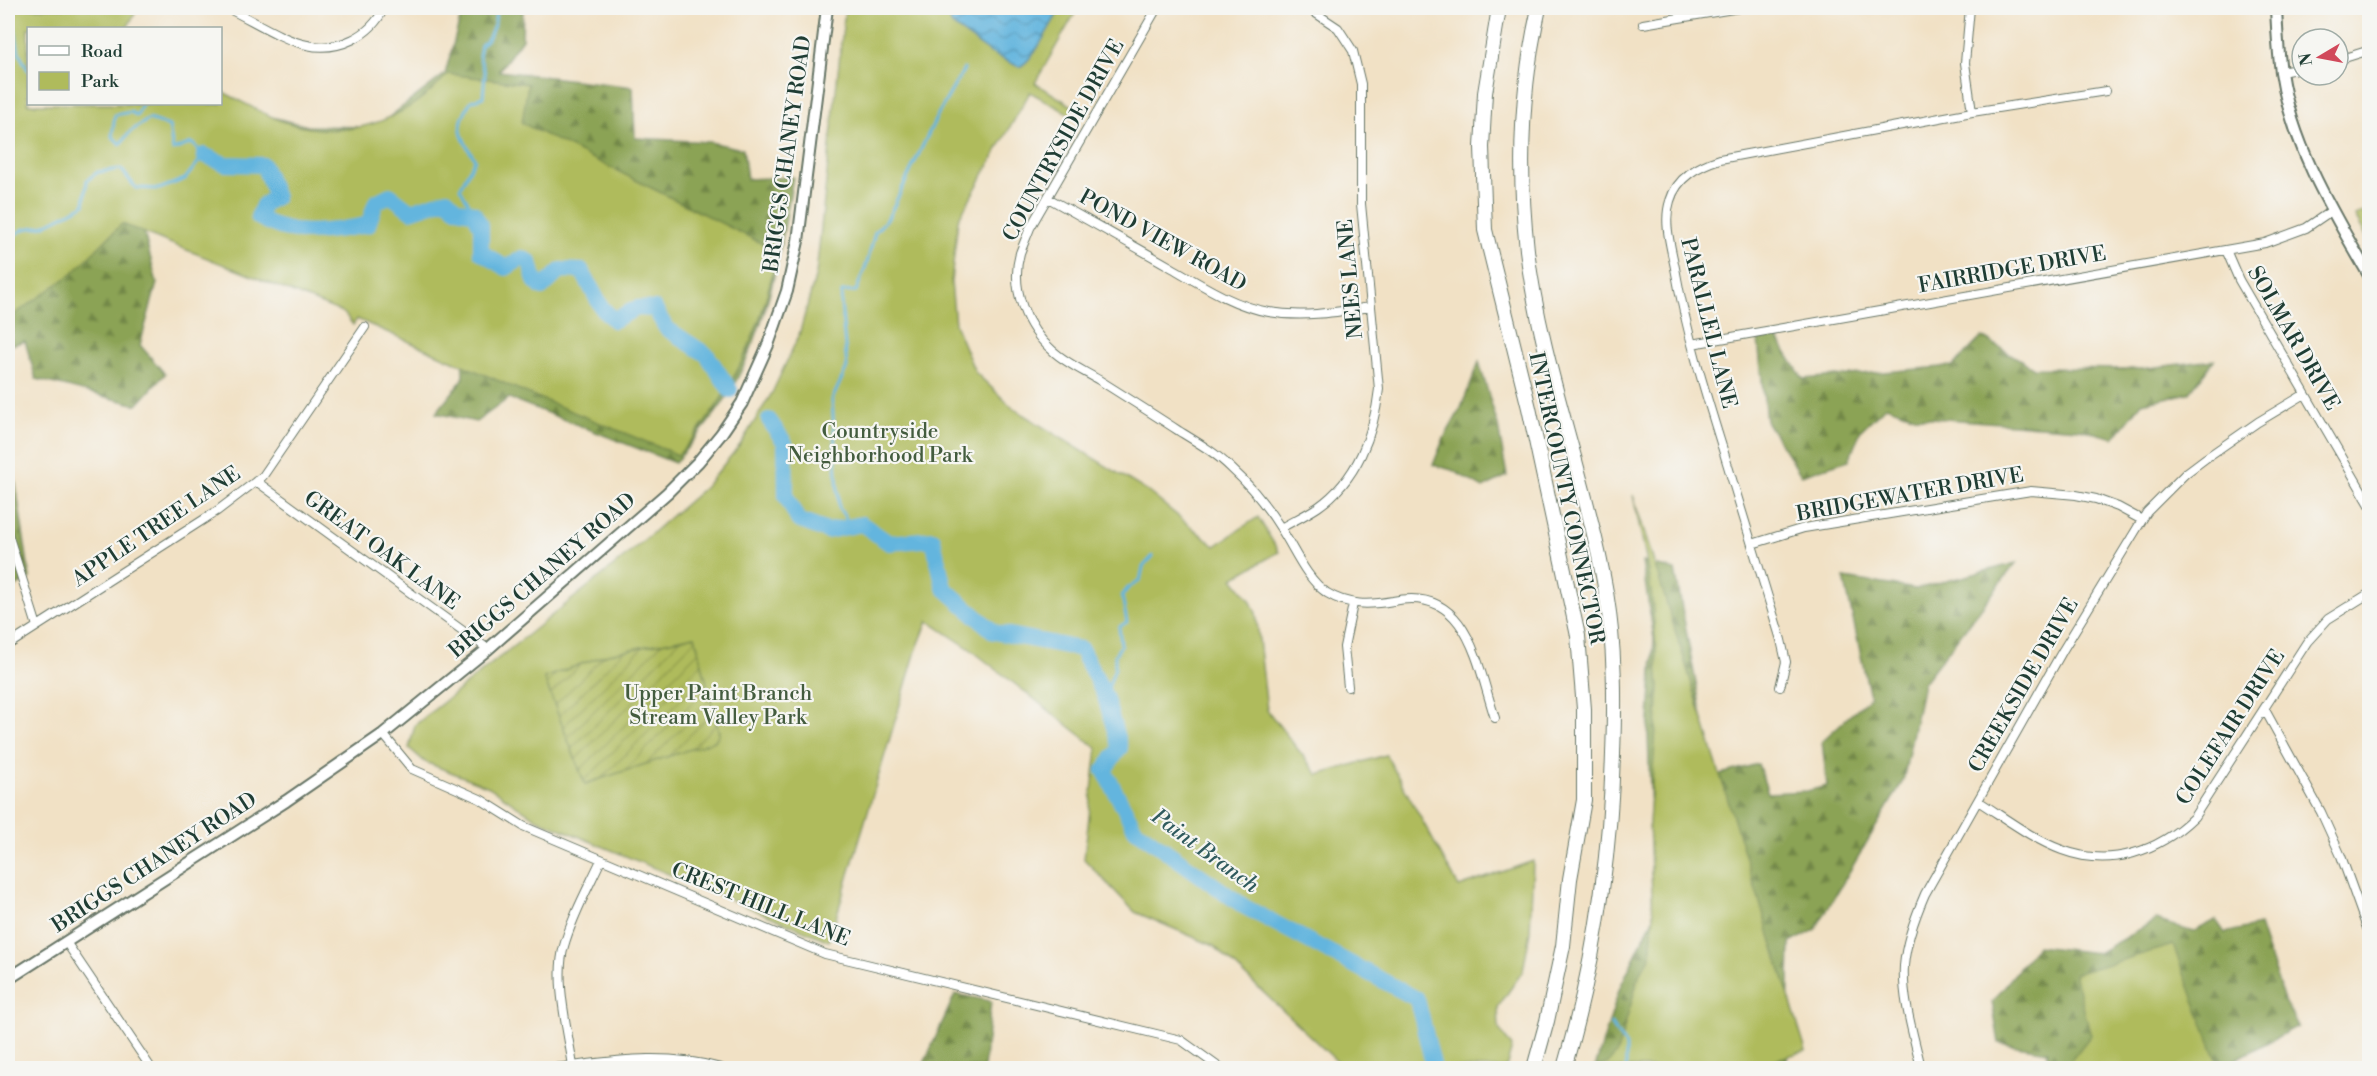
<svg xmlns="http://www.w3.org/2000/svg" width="2377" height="1076" viewBox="0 0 2377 1076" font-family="'Libre Bodoni',serif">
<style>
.forest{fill:url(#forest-firs);stroke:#557044;stroke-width:1.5}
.park{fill:#afbb5c;stroke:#677c48;stroke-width:1.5}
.garden{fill:url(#garden-furrows);stroke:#677c48;stroke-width:1.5}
.water{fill:url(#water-waves);stroke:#417989;stroke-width:1.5}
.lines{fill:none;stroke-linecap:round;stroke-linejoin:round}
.stream{stroke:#63b5de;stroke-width:3}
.river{stroke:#63b5de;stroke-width:16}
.minor-casing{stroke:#687667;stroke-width:10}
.secondary-casing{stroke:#687667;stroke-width:14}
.motorway-casing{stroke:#687667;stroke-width:16}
.minor{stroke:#fff;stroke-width:8}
.secondary{stroke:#fff;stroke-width:10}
.motorway{stroke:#fff;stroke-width:14}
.labels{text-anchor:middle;stroke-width:4.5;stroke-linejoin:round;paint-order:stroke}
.street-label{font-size:21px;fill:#1f3d34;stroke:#f6f6f2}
.park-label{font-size:21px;fill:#435c3e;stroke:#f6f6f2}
.water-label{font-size:22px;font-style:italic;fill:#305b5e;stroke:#f6f6f2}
</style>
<defs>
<pattern id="forest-firs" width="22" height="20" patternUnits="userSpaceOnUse" patternTransform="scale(1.5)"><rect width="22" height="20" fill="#8ba354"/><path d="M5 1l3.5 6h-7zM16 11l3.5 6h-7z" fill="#718646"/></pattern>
<pattern id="garden-furrows" width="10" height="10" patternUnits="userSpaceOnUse" patternTransform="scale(1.5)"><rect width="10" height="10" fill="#afbb5c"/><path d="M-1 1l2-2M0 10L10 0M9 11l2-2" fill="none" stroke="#8e994d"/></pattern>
<pattern id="water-waves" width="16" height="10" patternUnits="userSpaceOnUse" patternTransform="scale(1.5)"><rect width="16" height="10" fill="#63b5de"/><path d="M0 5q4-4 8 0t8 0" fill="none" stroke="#5194b5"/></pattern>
</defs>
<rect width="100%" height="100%" fill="#f6f6f2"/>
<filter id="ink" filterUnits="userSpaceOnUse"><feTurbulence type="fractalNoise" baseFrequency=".0167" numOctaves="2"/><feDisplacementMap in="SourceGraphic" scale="12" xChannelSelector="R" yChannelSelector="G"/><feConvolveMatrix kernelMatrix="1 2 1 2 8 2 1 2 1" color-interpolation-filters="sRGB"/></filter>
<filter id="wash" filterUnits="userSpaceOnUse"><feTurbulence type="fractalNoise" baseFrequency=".008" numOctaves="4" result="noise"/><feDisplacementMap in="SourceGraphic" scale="24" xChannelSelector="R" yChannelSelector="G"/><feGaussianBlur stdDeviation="1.35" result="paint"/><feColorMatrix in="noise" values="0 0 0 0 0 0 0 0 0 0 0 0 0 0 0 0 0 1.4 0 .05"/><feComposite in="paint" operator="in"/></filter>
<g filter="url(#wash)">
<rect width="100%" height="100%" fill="#f1e1c5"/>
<path class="forest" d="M8,8L28,28V104H220L308,126L376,127L445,74L463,8H523L522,39L499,71L633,87L635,138L710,142L743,149L747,179L793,177C781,251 766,338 724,401C710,423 691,442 675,463L509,398L476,422L436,413L463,379L462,350L143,229L157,283L140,345L165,374L137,405L36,379L25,341L8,346Z
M1776,336L1803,379L1953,366L1982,337L2034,368L2140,369L2214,360L2189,393L2142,403L2114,438L2080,429L1918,417L1886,406L1861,430L1849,460L1801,475L1766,421L1758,339Z
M1479,362L1498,426L1507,476L1483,488L1452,470L1433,465L1443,440L1461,408Z
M8,433L30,578L8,592Z
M1642,562L1675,570L1713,776L1758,764L1768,793L1807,791L1827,786L1822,741L1870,697L1844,578L1916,589L2016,563L1923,683L1903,781L1815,930L1790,943L1787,1061L1794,1068H1595L1620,987L1668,888L1652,845L1648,735L1654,639Z
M2156,920L2193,932L2216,920L2225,933L2259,925L2285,1003L2298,1026L2220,1068H2046L2048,1051L1999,1043L1992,1002L2037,946L2098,953Z
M955,994L991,1001L984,1068H922Z"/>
<path class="park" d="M8,8H138L127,28H28V104H220L221,91C241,101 261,113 282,121C346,143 404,122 448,74L528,84L522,123L777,251C764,327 731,398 678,455L522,391L357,319L353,325L344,313L122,224L73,273L8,319Z
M845,8H1078L1035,83L1082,112L1078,119L1030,92L958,220L951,282L955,324L975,372L1014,409L1147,491L1215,546L1258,517L1279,552L1233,578L1250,600L1256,613L1267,710L1318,775L1386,755L1459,887L1533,861L1530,932L1523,971L1498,1007L1499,1029L1512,1047L1506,1068H1344L1214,946L1135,912L1084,859L1097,748L970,649L928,621L916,651L829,941L537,819L489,787L425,762L409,748L415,725L621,560L705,487L740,445L772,393L799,335L816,274Z
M2369,210V241L2355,216Z
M1633,495L1806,1051L1744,1068H1592L1607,1064L1617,1053L1640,972L1650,958L1653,921L1649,822L1659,688L1652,598L1645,553Z
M2173,945L2219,1065L2215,1068H2065L2091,1035L2074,974Z"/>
<path class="garden" d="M695,636L719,733L715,741L585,784L544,678L608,654Z"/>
<path class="water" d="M954,8H1061C1052,22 1033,62 1019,67L991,53L952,25L950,21Z"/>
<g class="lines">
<path class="stream" d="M11,8L19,53L28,70
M72,28V26
M474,213L460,188L475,159C459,135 455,126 471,101L483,97L485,73L479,56L481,45L489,37L495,22L496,8
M8,239L24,229L43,226L84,205L87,180L98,172L121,169L136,188L159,189L185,179L204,155L192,143L173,150L169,126L149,119L131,131L120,144L112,136L115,115L131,112L137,116L142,104
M851,526L839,508L832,400L847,367L841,303L842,292L856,291L867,263L875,232L888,218L937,116L964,69
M1105,696L1115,668V655L1121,645L1119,627L1127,622L1122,596L1128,588L1140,581L1143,567L1153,556
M1611,1024L1626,1046V1068"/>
<path class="river" d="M204,155L225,164L263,165L276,197L263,205L258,217C295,240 328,231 368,225L376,202L390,195L411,211L447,199L457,209L474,213L481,226V252L506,268L522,258L530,262L535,281L542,288L561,270L582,271L602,308L614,320L637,308L655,309L666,328L707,355L730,390
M769,420L785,443L786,496L798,520L827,531L862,524L889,543L933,539L944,588L994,632L1081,649L1105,696L1120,748L1104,770L1135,829L1245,907L1417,999L1434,1068"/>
</g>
</g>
<g filter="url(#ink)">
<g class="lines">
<g class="minor-casing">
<path id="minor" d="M227,8C251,19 282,40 307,45C338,52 371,36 384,8
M1157,8L1030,228C1027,236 1023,245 1020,253C1010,289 1026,328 1053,351C1066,363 1084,371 1099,380C1126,397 1153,414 1179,431C1197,442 1216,453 1231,468C1251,486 1266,505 1280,527C1294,548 1306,579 1327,593C1348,606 1370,605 1393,601C1468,585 1477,664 1495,718
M1970,8L1965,63L1972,112
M1643,24L1739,8
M2338,60L2370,50
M2281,72L2302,68
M1048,198C1089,221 1129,243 1169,266C1200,284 1233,306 1269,312C1303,318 1337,312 1370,307
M2226,250L2239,280L2370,505
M1692,344L2265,243L2306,228L2331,211
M256,481L488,649
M1281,528C1293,521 1306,515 1318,507C1357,480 1374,434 1379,389L1361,204V84L1353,51L1338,28L1308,8
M8,534L37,626
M1752,544L1804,528L2031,491L2076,495L2096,499L2118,507L2142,520
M8,645L217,511L263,476L365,327
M1348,687L1344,647L1353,604
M1780,687L1786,662L1781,640C1762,578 1743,515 1724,453C1705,392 1686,331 1675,268C1671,247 1663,222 1670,201C1677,177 1698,166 1720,159L1972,112L2106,91
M2265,710L2321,812L2341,856L2367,928
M383,734L412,769L480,799L523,826L825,954L1181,1040L1220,1068
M1978,801C2005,818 2032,839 2062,850C2110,868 2158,852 2194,817L2307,642L2328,619L2370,593
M66,942L151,1068
M573,1066C568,1031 554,980 564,946C572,917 588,888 601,860
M555,1068C615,1061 662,1052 721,1068
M1921,1068C1914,1036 1902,1000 1904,966C1906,941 1915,917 1925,894L2063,650L2147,512L2186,473L2206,458L2258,422L2305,394"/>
</g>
<g class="secondary-casing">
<path id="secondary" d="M2276,8C2277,29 2278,51 2281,72C2292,146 2333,213 2370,277
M8,979L286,801L383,734L488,649L667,493L698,462L721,434L742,403L768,345L787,291L798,241L827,8"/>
</g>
<g class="motorway-casing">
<path id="motorway" d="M1499,8L1485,93L1482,147L1485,230L1529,408L1578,636L1584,709V800L1570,879L1563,946L1547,1021L1534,1068
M1539,8C1521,87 1518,168 1527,250C1541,366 1586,477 1606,592C1615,646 1615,700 1613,754C1610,861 1594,966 1564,1068"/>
</g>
<use href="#minor" class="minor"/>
<use href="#secondary" class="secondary"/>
<use href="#motorway" class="motorway"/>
</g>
</g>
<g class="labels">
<g class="street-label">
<text transform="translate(1063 140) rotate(-61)" y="7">COUNTRYSIDE DRIVE</text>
<text transform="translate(787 154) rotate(-82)" y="7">BRIGGS CHANEY ROAD</text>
<text transform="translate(1163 240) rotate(29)" y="7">POND VIEW ROAD</text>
<text transform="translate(2012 269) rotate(-10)" y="7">FAIRRIDGE DRIVE</text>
<text transform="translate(1350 279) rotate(-95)" y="7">NEES LANE</text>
<text transform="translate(1709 323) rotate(76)" y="7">PARALLEL LANE</text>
<text transform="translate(2294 338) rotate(60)" y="7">SOLMAR DRIVE</text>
<text transform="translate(1910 494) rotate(-10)" y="7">BRIDGEWATER DRIVE</text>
<text transform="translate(1567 498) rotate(78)" y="7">INTERCOUNTY CONNECTOR</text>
<text transform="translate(156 526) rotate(-34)" y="7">APPLE TREE LANE</text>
<text transform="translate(382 550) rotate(36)" y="7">GREAT OAK LANE</text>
<text transform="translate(542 575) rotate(-41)" y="7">BRIGGS CHANEY ROAD</text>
<text transform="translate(2023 685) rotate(-60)" y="7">CREEKSIDE DRIVE</text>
<text transform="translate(2230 727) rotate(-57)" y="7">COLEFAIR DRIVE</text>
<text transform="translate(154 862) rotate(-33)" y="7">BRIGGS CHANEY ROAD</text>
<text transform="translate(761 904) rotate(22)" y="7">CREST HILL LANE</text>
</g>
<g class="park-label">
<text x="880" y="438">Countryside<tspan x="880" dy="24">Neighborhood Park</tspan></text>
<text x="718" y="700">Upper Paint Branch<tspan x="718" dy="24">Stream Valley Park</tspan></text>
</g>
<g class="water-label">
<text transform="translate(1206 850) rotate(36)" y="8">Paint Branch</text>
</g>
</g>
<rect width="2377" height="1076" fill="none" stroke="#f6f6f2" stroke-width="30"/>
<rect x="27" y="27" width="195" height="78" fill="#f6f6f2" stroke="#a0aca6" stroke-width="1.5"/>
<rect x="39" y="46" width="30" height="9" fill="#ffffff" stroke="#a0aca6" stroke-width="1.5"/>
<text x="81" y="57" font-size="18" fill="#1f3d34">Road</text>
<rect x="39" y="72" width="30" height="18" fill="#afbb5c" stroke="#a0aca6" stroke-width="1.5"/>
<text x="81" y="87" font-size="18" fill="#1f3d34">Park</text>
<g transform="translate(2320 57) rotate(260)"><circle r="28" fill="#f6f6f2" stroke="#a0aca6" stroke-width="1.5"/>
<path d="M0-4.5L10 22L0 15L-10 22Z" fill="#d1495b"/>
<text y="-9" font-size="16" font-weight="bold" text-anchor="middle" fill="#1f3d34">N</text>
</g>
</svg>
